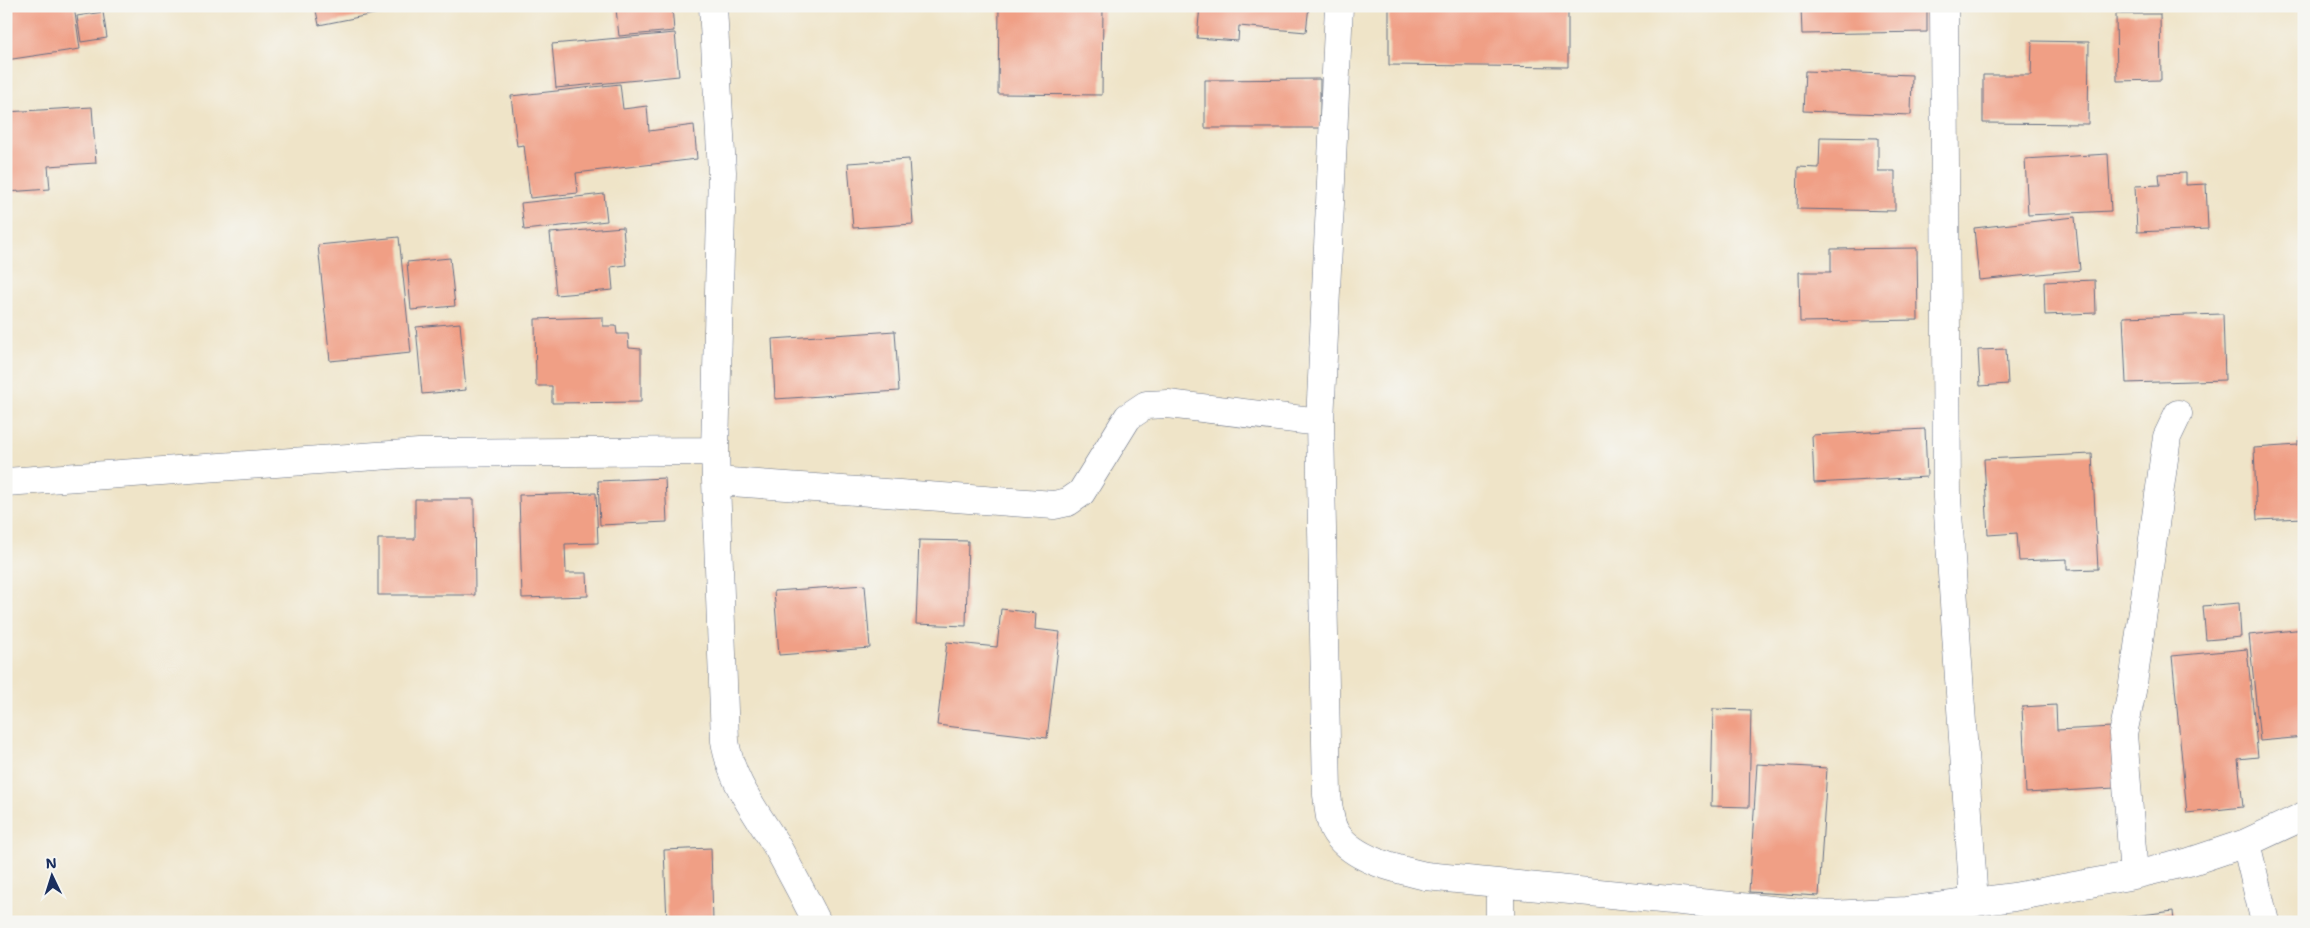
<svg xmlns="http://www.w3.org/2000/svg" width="2310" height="928" viewBox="0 0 2310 928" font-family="'Shantell Sans',sans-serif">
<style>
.building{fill:#f09f85}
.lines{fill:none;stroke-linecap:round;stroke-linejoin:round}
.street-casing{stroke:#656e83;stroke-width:29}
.street{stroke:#fff;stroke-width:28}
</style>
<rect width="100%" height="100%" fill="#f6f6f2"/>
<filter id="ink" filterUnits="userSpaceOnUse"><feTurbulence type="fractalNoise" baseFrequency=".02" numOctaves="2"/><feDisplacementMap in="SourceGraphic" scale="10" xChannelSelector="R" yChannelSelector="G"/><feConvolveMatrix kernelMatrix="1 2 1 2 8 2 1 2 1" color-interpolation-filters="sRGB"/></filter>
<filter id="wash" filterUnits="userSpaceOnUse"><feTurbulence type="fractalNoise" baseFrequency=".0096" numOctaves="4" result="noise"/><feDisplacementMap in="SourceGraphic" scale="20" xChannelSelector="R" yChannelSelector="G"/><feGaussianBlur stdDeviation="1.12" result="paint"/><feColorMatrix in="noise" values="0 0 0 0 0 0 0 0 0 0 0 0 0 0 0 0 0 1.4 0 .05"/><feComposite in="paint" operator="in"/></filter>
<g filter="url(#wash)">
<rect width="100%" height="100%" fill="#efe4c8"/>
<g id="blocks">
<path class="building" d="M6,6H74L80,49L6,60Z
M315,6H409V7L319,25Z
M646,6H672L674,31L619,36L616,9Z
M999,6H1103L1102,95L998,94Z
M1200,6H1309L1306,32L1239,26L1238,41L1197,38Z
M1389,6H1568V67L1389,65Z
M1801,6H1927V32L1802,34Z
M103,12L107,38L81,42L77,16Z
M2116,14H2160L2161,80L2117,81Z
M675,33L679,76L556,88L552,44Z
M2032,41L2089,42L2088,124L1983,123V75H2031Z
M1805,71L1912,75L1911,115L1803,111Z
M1320,79V128H1205V80Z
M620,84L623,109L647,106L649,131L694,125L697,159L576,173L578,193L530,198L524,145L517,146L511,96Z
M92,107L96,163L48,166L50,189L7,192L6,112Z
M1820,137L1878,138V171H1895V211L1797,209L1798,167L1819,168Z
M2108,154L2111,211L2028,215L2025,159Z
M909,159L913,224L853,228L848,163Z
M2186,173V185L2206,184L2208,229L2137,232L2135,186L2160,185L2159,174Z
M604,194L607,221L524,230L521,203Z
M2075,217L2080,270L1979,280L1974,228Z
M623,227L626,265L611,267L613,290L556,295L550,233Z
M399,237L411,353L330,361L318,245Z
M1917,248L1918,320L1800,322L1799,272H1831V249Z
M450,258L455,306L411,310L407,262Z
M2095,280L2096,313L2045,315L2044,282Z
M2223,314L2225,380L2126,383L2123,317Z
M603,317V326H616L617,334H628L629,348L641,349V402L552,403V386H536L535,319Z
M460,323L466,390L422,394L416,327Z
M895,331L899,391L775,399L772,339Z
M2006,349L2008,384L1980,386L1978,350Z
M1925,429L1927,477L1814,483L1812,435Z
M2298,441H2304V518L2257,520L2254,448L2298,445Z
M2092,454L2098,569L2067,570V559L2019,561L2017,533L1988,535L1984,459Z
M665,478L667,522L600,525L598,481Z
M596,493L598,543L565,544L566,573H587L588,596L522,598L519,495Z
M415,499H474L475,595H378V539H415Z
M919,540L968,541L966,626L916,624Z
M865,585L870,648L779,655L774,591Z
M2239,603L2241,637L2206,640L2203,606Z
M1001,609L1036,613L1035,629L1060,632L1047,738L937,725L947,642L997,647Z
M2304,629V737L2260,741L2249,635Z
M2247,649L2258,757L2238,759L2243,807L2187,813L2172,656Z
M2056,705L2057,730L2112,727L2115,788L2026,793L2022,707Z
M1713,709L1751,710L1749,807L1711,806Z
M1757,764L1827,768L1819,896L1749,892Z
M711,848L713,922H667L664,850Z
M2173,911L2174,922H2096V921Z"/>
</g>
</g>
<g filter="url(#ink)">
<use href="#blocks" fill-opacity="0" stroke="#656e83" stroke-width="1"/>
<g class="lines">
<g class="street-casing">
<path id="street" d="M713,6L722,172L715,451L725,741C731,783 758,814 779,850C792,874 805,898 817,922
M1339,6L1320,422L1327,795C1329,807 1329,823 1336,833C1354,860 1396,869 1426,876L1802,913L1832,915L1906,911L2014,897L2134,875L2189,862L2246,843L2304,816
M1944,6L1947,498L1974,903
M716,481L1054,505L1068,502L1081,493L1128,417L1146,405L1168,404L1320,422
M6,482L419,453L715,451
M2246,843L2265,922
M2134,875L2123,734L2132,691L2167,437L2178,414
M1500,922V885"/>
</g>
<use href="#street" class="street"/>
</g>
</g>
<rect width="2310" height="928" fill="none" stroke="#f6f6f2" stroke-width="25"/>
<g transform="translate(52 876) rotate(356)" stroke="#f6f6f2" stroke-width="4" paint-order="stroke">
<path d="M0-4L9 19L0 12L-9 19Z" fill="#1b2f5e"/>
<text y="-8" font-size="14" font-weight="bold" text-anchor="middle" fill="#1b2f5e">N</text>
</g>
</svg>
